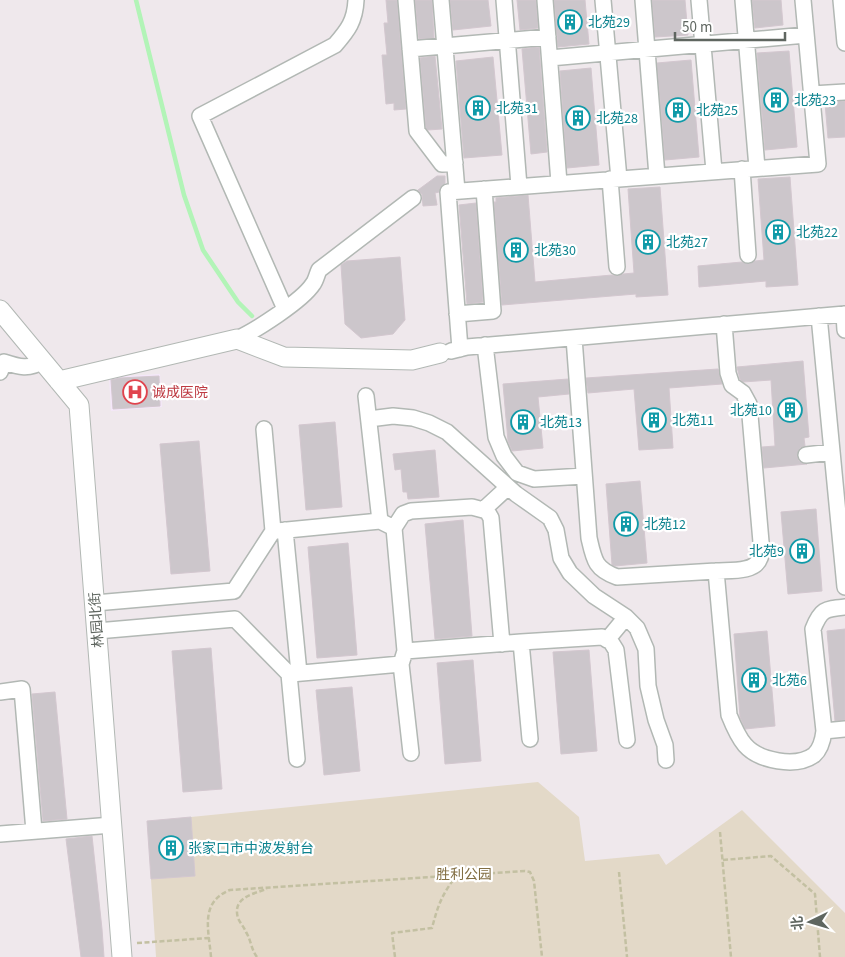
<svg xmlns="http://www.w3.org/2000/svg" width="845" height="957" viewBox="0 0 845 957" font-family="'Source Sans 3','Noto Sans SC',sans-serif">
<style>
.medical{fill:#f4e7f9}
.green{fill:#e3d9c8}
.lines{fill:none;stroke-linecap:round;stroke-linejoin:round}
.stream{stroke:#b2f4b7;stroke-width:4.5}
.building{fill:#ccc6cb;stroke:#d3c7cf}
.minor-casing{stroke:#b2b8b4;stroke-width:18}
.tertiary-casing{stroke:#b2b8b4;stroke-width:21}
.path{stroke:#c3c0a2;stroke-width:2.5;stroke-dasharray:5 2.5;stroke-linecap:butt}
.minor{stroke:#fff;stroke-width:15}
.tertiary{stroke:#fff;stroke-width:19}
.labels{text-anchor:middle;stroke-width:4.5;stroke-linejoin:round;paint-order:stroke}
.culture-label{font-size:14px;fill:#0d838f;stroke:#fff;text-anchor:start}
.health-label{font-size:14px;fill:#be3a42;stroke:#fff;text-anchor:start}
.street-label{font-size:14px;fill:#5f6660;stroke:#fff}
.park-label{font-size:14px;fill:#826e42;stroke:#fff}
</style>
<rect width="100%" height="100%" fill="#efe8ec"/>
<path class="medical" d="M160,374L162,407L111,411L109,377Z"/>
<path class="green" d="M538,782L579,817L585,861L659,854L666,865L742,810L845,913V957H156L151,879L195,876L191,817Z"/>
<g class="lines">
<path class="stream" d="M136,0L184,195L203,250L238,302L252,316"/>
</g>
<path class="building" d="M386,0H397L406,109L394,110V103L386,104L382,55H387L384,23H388Z
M415,0H432L434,38L419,39Z
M450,0H488L491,26L453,30Z
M517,0H536L538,28L520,30Z
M554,0H585L589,44L558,47Z
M652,0H685L688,35L655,37Z
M752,0H781L783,25L755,28Z
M539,47L547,152L531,154L522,49Z
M789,51L797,147L765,150L757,53Z
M435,56L442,129L428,130L426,128L420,58Z
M493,57L502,155L464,158L456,61Z
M691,60L699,157L665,160L657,63Z
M591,68L599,165L567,168L560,71Z
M845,101V137L828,138L825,103Z
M437,176H445V183L440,188L439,192L435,193L437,205L423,206L422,194L418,190Z
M790,177L798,285L766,287V281L699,287L698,266L742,262L749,264L755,261L764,260L758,179Z
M660,187L668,295L636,297V294L502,305L494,202H496V198L528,195L535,282L612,275L618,276L623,274L634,273L628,189Z
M476,203L483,302L467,304L459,205Z
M400,257L405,320L393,334L361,338L345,324L341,265L347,261Z
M803,361L809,437L804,438L805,446L800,448L797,456L799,461L807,464L764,468L762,447L775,446L771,380L743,382L740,379L737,367Z
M718,369L722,384L669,388L673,448L639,450L634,389L588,393L586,378Z
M159,376L160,406L113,409L111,380L120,378Z
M568,379L569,394L538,397L543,448L512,451L508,441L503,384Z
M335,422L342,507L306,510L299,425Z
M199,441L210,571L171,574L160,444Z
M435,450L439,497L408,499L407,492H403L401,469L395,470L393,454Z
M640,481L647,563L615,566L612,565L606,484Z
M816,509L822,591L788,594L781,512Z
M463,520L472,636L435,639L425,524Z
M348,543L357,655L317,658L308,547Z
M845,629V720L835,721L827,631Z
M767,631L775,726L745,729L740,717L734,634Z
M211,648L222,789L183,792L172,651Z
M589,650L597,751L561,754L553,652Z
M473,660L481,761L445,764L437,663Z
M352,687L360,771L324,775L316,690Z
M55,692L67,819L43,821L32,694Z
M191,817L195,876L151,879L147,821Z
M92,836L102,929L104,957H81L66,839Z"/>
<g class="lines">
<g class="minor-casing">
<path id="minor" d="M406,0L417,131L442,164L455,163
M441,0L457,191
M504,0L519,186
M545,0L559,183
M603,0L619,179
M643,0L657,176
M699,0L714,171
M743,0L757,168
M841,0L845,43
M410,49L548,37
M550,58L806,35
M812,94L845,92
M742,169L748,255
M610,179L617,267
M285,309L200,116L335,45C348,30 355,21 356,0
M457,314L493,311L484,189
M844,314L845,330
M819,316L845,587
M574,338L589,538C594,560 595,569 617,577L716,571L729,715C733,725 738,737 745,745C759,761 796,768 814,755C821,749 823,739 824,731L813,629C821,609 825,609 845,607
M237,339C256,330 302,301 313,284C316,280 317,274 319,270L413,198
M485,345L496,437L504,456L517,473L534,479L584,476
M460,349L448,192L818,164L803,0
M451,351L467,347L845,314
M0,372L4,362C19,367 29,370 43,361
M366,396L380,521L394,528L405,651L401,664L411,753
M369,419L393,416L413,418L429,423L447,432L516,494L550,518L556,530L561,558L570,573L594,596L626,617L637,628L646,649L648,686L656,720L665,745L666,760
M806,455L832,452
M483,510L508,487
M394,528L403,514L411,511L472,507L487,511L491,518L502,644
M285,530L299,673
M277,531L380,521
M716,571C729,570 755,573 760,558C762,554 761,547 761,542L749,404L743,393L732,385L728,373L724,324
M95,603L234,591L273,531L264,429
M97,631L235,619L289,674L297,759
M607,640L626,617
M521,642L602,637L611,642L616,650L627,740
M405,651L521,642L530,739
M291,674L401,664
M0,692L22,689L34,831
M824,731L845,729
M0,834L112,825"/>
</g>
<g class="tertiary-casing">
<path id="tertiary" d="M0,310L79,405L122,957
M59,381L237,339L284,357L412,360L440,353"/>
</g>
<path class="path" d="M720,832L731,957
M723,860L771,856L815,894L820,957
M619,872L627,957
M137,943L209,938
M211,957C209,931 199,902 230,890L525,871L530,872L534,881L542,957
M257,957C251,949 251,940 246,932C244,927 240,923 238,918C232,898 252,894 267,889
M395,957L392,933L432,928C438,905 442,894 457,875"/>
<use href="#minor" class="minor"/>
<use href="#tertiary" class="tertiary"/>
</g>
<defs>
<g id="building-ring" transform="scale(1.25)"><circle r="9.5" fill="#fff" stroke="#0f9aa8" stroke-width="1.5"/><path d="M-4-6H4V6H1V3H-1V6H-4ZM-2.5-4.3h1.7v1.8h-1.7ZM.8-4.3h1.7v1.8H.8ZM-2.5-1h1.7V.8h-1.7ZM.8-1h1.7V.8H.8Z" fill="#0f9aa8"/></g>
<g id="hospital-ring" transform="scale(1.25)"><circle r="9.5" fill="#fff" stroke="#e0444e" stroke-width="1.5"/><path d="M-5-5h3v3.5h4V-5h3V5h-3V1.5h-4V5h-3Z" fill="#e0444e"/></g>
</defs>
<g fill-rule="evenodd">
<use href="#building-ring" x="570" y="22"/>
<use href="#building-ring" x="776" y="100"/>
<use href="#building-ring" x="478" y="108"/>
<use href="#building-ring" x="678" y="110"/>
<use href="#building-ring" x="578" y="118"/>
<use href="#building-ring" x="778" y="232"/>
<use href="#building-ring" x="648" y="242"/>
<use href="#building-ring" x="516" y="250"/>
<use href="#hospital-ring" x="135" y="392"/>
<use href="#building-ring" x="790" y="410"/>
<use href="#building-ring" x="654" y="420"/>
<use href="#building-ring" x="523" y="422"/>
<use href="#building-ring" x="626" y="524"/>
<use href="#building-ring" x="802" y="551"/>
<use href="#building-ring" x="754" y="680"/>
<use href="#building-ring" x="171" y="848"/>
</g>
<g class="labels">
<g class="culture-label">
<text x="588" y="27">北苑29</text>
<text x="794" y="105">北苑23</text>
<text x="496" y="113">北苑31</text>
<text x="696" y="115">北苑25</text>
<text x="596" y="123">北苑28</text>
<text x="796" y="237">北苑22</text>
<text x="666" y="247">北苑27</text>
<text x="534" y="255">北苑30</text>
<text x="772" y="415" text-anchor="end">北苑10</text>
<text x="672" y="425">北苑11</text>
<text x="540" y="427">北苑13</text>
<text x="644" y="529">北苑12</text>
<text x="784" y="556" text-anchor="end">北苑9</text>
<text x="772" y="685">北苑6</text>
<text x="188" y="853">张家口市中波发射台</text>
</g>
<g class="health-label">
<text x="152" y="397">诚成医院</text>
</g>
<g class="street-label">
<text transform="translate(96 620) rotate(-94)" y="5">林园北街</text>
</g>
<g class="park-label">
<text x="464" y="879">胜利公园</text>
</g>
</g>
<g transform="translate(810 922) rotate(265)" stroke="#ffffff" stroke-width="4" paint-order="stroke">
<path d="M0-4L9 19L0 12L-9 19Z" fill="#5f6660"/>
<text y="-8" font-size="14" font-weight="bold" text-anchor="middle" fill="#5f6660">北</text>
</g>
<path d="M675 32v8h110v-8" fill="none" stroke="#5f6660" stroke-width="2.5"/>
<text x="682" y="32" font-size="15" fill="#5f6660" stroke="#ffffff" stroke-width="4" paint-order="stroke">50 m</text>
</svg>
